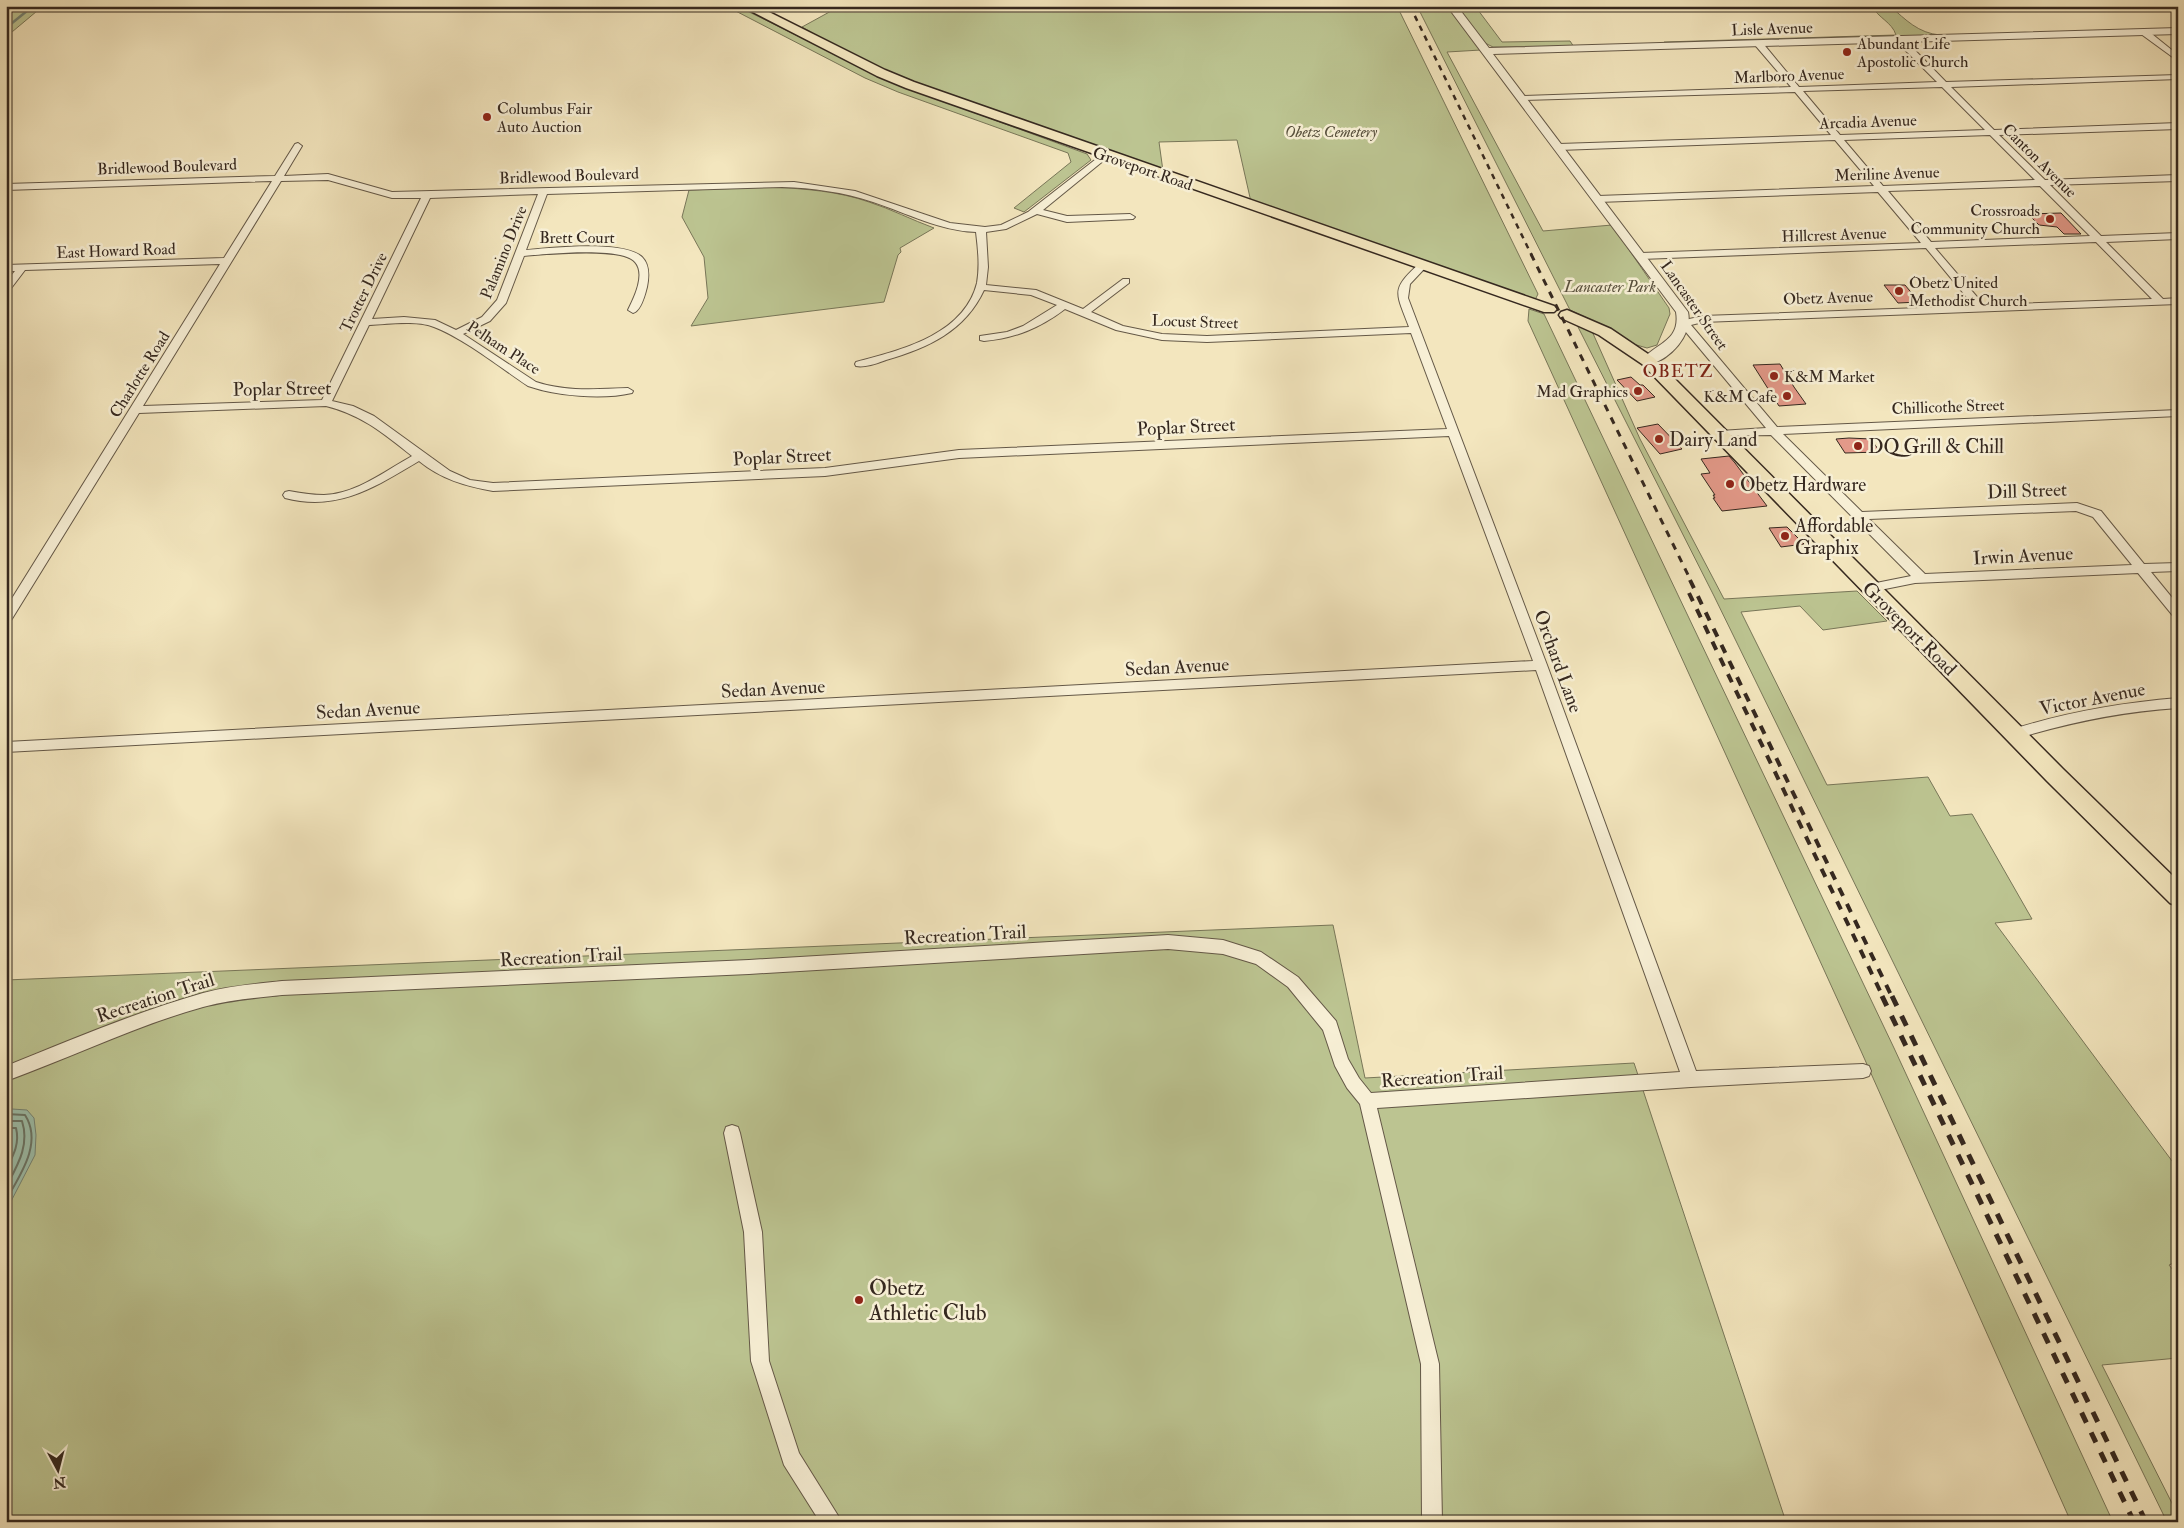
<svg xmlns="http://www.w3.org/2000/svg" width="2184" height="1528" viewBox="0 0 2184 1528" font-family="'IM FELL Double Pica',serif">
<style>
.green{fill:#bcc491;stroke:#787658}
.water{fill:#9dc0ac;stroke:#738374}
.lines{fill:none;stroke-linecap:round;stroke-linejoin:round}
.shore{stroke:#697466;stroke-width:2}
.stream{stroke:#738374;stroke-width:2.5}
.building{fill:#e39989;stroke:#35281f}
.minor-casing{stroke:#645847;stroke-width:2}
.tertiary-casing{stroke:#645847;stroke-width:2}
.primary-casing{stroke:#35281f;stroke-width:3}
.minor{fill:#f7efd5;fill-rule:evenodd}
.tertiary{fill:#f7efd5;fill-rule:evenodd}
.primary{fill:#f3e6be;fill-rule:evenodd}
.rail-far3{stroke:#35281f;stroke-width:2.5;stroke-dasharray:5.5 5.5;stroke-linecap:butt}
.rail-far2{stroke:#35281f;stroke-width:3;stroke-dasharray:7 7;stroke-linecap:butt}
.rail-far1{stroke:#35281f;stroke-width:4;stroke-dasharray:9 9;stroke-linecap:butt}
.rail{stroke:#35281f;stroke-width:5;stroke-dasharray:11 11;stroke-linecap:butt}
.poi-dot{fill:#8f2418;stroke:#f7efd5;stroke-width:2}
.labels{text-anchor:middle;stroke-width:5;stroke-linejoin:round;paint-order:stroke}
.far-street-label{font-size:16px;fill:#35281f;stroke:#f7efd5}
.far-poi-label{font-size:16px;fill:#35281f;stroke:#f7efd5;text-anchor:start}
.far-park-label{font-size:16px;font-style:italic;fill:#574f3c;stroke:#f7efd5}
.far-quarter-label{font-size:18px;letter-spacing:1px;fill:#7a1f14;stroke:#f7efd5}
.street-label{font-size:19px;fill:#35281f;stroke:#f7efd5}
.poi-label{font-size:19px;fill:#35281f;stroke:#f7efd5;text-anchor:start}
.near-poi-label{font-size:22px;fill:#35281f;stroke:#f7efd5;text-anchor:start}
</style>
<rect width="100%" height="100%" fill="#f3e6be"/>
<filter id="stains"><feTurbulence type="fractalNoise" baseFrequency=".004" numOctaves="4"/><feColorMatrix values="0 0 0 0 .2 0 0 0 0 .09 0 0 0 0 .02 0 0 0 .5 -.17"/></filter>
<radialGradient id="worn" r=".72"><stop offset=".6" stop-color="#630" stop-opacity="0"/><stop offset="1" stop-color="#630" stop-opacity=".3"/></radialGradient>
<path class="green" d="M6,6H43L6,37Z
M726,6H737L861,67L921,93L1087,154L1091,160L1024,212L1014,208L1071,162L1068,153L898,92L865,78Z
M984,6H1397L1538,294L1535,300L1251,202L1237,140L1159,142L1163,171L910,82L860,60L802,27L833,10Z
M1417,6H1447L1481,50L1447,52L1543,231L1612,225L1669,308L1670,314L1657,345L1647,348L1633,344L1604,326L1570,310Z
M1457,6H1475L1502,42L1570,41L1574,47H1493L1485,43Z
M1872,6H1890C1906,20 1918,33 1940,35L1666,44L1664,42L1896,35C1892,22 1878,18 1872,6Z
M773,187C805,189 838,191 869,202C891,209 912,220 934,228L900,248L901,252L898,255L884,302L691,326L708,298L704,257L682,217L689,190Z
M1529,309L1544,314L1894,1048L2113,1522H2071L1861,1051L1528,321Z
M1577,325L1591,329L1640,439L1724,599L1857,591L1887,621L1823,630L1800,606L1741,612L1827,785L1928,777L1950,816L1972,814L2032,919L1995,923L2178,1169V1261L2169,1265L2178,1276V1358L2102,1365L2178,1515V1522H2167L1714,596Z
M1333,925L1365,1078L1634,1063L1786,1522H6V980Z"/>
<path class="water" d="M12,1109L27,1110L34,1118L36,1135L35,1155L6,1211V1110Z"/>
<g class="lines">
<path class="shore" d="M6,1114L25,1115C43,1143 20,1175 6,1200
M6,1121H22C30,1146 17,1166 6,1187
M6,1128H16C20,1144 13,1156 6,1170"/>
<path class="stream" d="M6,28L33,6"/>
</g>
<path class="building" d="M2061,213L2081,234H2064L2057,227L2039,225L2028,214Z
M1884,285H1905L1919,302L1898,303Z
M1780,364L1794,387L1806,404L1779,406L1753,365Z
M1631,377L1640,385H1643L1655,397L1637,401L1617,380Z
M1658,424L1682,449L1660,454L1637,428Z
M1849,438L1871,439L1880,452L1845,453L1836,439Z
M1729,456L1735,463L1767,506L1722,511L1713,498H1715L1713,495H1715L1701,474L1710,473L1701,459Z
M1787,527L1804,544L1781,547L1769,528Z"/>
<g class="lines">
<g class="minor-casing">
<path id="minor" d="M2141,30H2147L2178,55V61L2141,34Z
M1896,37H1902L1946,82L2178,75V79L1951,87L1994,130L2178,123V129L1999,135L2045,180L2178,175V181L2050,185L2101,236L2178,233V239L2106,242L2163,299L2178,298V304L1703,322L1691,325L1777,427L2178,410V416L1783,434L1862,512L2077,503L2101,511L2144,564L2178,563V571L2151,572L2178,605V618L2174,617L2138,573L1915,583L1870,592L1866,591L1864,588L1866,585L1911,576L1771,435L1716,436L1714,434L1716,432L1720,431L1766,428L1680,325V321L1703,316L1974,306L1926,248L1641,259L1636,256L1641,253L1921,243L1878,192L1598,202L1593,199L1598,196L1874,186L1835,140L1559,150L1555,147L1559,144L1831,135L1795,92L1521,100L1517,98L1521,96L1791,87L1755,45L1754,43L1758,41H1761L1799,87L1937,82L1896,41ZM1942,87L1985,130L1840,135L1803,91ZM1990,135L2035,180L1883,186L1844,140ZM2040,186L2090,236L1931,242L1888,191ZM2096,242L2152,299L1984,305L1935,248ZM2076,511L2093,517L2132,565L1925,574L1869,519Z
M298,143L302,146L284,176L328,174L392,192L794,182L855,191L950,223L985,227L1001,225L1028,212L1105,152L1108,153V157L1043,210L1067,216L1130,214L1135,217L1133,219L1067,222L1037,214L1006,229L986,232L988,267L986,285L1036,290L1083,309L1123,279H1129V283L1091,312L1123,326L1162,334L1207,336L1409,327C1396,292 1390,290 1420,263H1426V267L1410,284L1408,298L1547,665L1696,1071L1863,1064L1869,1066L1871,1071L1869,1076L1863,1078L1691,1087L1377,1108L1439,1364L1442,1522H1422L1421,1364L1360,1104L1347,1088L1335,1066L1323,1030L1288,987L1256,964L1223,954L1168,949L749,974L282,995C256,998 229,1000 203,1007C135,1026 72,1057 6,1081V1066C71,1040 136,1012 203,993C229,986 256,984 282,981L749,960L1168,935L1223,940L1261,952L1298,977L1336,1021L1348,1059L1359,1078L1371,1093L1680,1072L1536,670L6,752V742L1533,661L1449,436L959,458L825,476L493,491C465,486 441,479 419,461C375,487 338,512 285,498L283,495L285,492L289,491C300,493 312,495 324,495C356,494 385,471 412,456C383,433 362,415 326,406L139,413L10,622L6,623V608L220,264L25,270L9,291L6,292V282L15,271H6V265L224,258L272,181L6,190V184L275,176L295,144ZM328,180L392,198H421L322,400L143,406L281,181ZM782,187C813,188 843,192 873,202C907,213 940,231 976,232C978,249 980,266 977,283C964,335 901,350 856,362L855,364L856,366C865,368 878,363 886,360C928,348 965,331 984,290L1031,295L1057,305L1023,326L1007,332L980,336V340L984,341C1016,338 1040,328 1065,309L1116,330L1162,340L1207,342L1411,333L1447,429L959,450L825,468L493,483L470,480L450,471L374,416L353,406L332,401L369,325C388,324 417,320 434,327C463,338 501,368 528,386C557,396 602,400 632,393L633,391L628,388C597,389 566,392 536,382L463,334L490,321L506,303L524,256C546,254 621,246 635,262C646,274 634,298 628,310L633,313C641,311 645,295 647,287C649,277 650,265 642,257C624,240 551,248 526,250L547,194ZM538,194L497,300L482,317L456,330L435,320L404,317L372,319L430,198Z
M2178,698V708C2120,712 2071,722 2015,739L2010,738L2008,734L2010,730C2067,712 2119,703 2178,698Z
M732,1125L738,1127L740,1133L762,1232L769,1361L799,1453L842,1522H820L784,1465L751,1361L744,1232L724,1133L726,1127Z"/>
</g>
<g class="tertiary-casing">
<path id="tertiary" d="M1447,6H1457L1489,48L2178,28V34L1493,54L1688,312C1693,335 1670,360 1648,365L1641,361C1655,343 1681,342 1676,312Z"/>
</g>
<g class="primary-casing">
<path id="primary" d="M741,6H757L885,70L914,82L1554,306L1557,309L1554,312H1544L906,88L877,76Z
M1567,310L1611,329L1654,358L2063,769L2178,881V906L2170,903L2047,781L1642,364L1599,335L1561,318L1559,315L1561,312Z"/>
</g>
<use href="#minor" class="minor"/>
<use href="#tertiary" class="tertiary"/>
<use href="#primary" class="primary"/>
<path class="rail-far3" d="M1410,6L1532,256"/>
<path class="rail-far2" d="M1531,254L1691,581"/>
<path class="rail-far1" d="M1690,580L1892,997
M1689,593L1883,997"/>
<path class="rail" d="M1882,996L2134,1522
M1892,996L2146,1522"/>
</g>
<g class="poi-dot">
<circle cx="1847" cy="52" r="5"/>
<circle cx="487" cy="117" r="5"/>
<circle cx="2050" cy="219" r="5"/>
<circle cx="1899" cy="291" r="5"/>
<circle cx="1774" cy="376" r="5"/>
<circle cx="1638" cy="391" r="5"/>
<circle cx="1787" cy="396" r="5"/>
<circle cx="1659" cy="439" r="5"/>
<circle cx="1858" cy="446" r="5"/>
<circle cx="1730" cy="484" r="5"/>
<circle cx="1785" cy="536" r="5"/>
<circle cx="859" cy="1300" r="5"/>
</g>
<g class="labels">
<g class="far-street-label">
<text transform="translate(1772 28) rotate(-2)" y="6">Lisle Avenue</text>
<text transform="translate(1789 75) rotate(-2)" y="6">Marlboro Avenue</text>
<text transform="translate(1868 121) rotate(-2)" y="6">Arcadia Avenue</text>
<text transform="translate(2040 160) rotate(45)" y="6">Canton Avenue</text>
<text transform="translate(167 166) rotate(-2)" y="6">Bridlewood Boulevard</text>
<text transform="translate(1143 168) rotate(19)" y="6">Groveport Road</text>
<text transform="translate(1887 173) rotate(-2)" y="6">Meriline Avenue</text>
<text transform="translate(569 175) rotate(-2)" y="6">Bridlewood Boulevard</text>
<text transform="translate(1834 234) rotate(-2)" y="6">Hillcrest Avenue</text>
<text x="577" y="243">Brett Court</text>
<text transform="translate(116 250) rotate(-2)" y="6">East Howard Road</text>
<text transform="translate(503 252) rotate(-68)" y="6">Palamino Drive</text>
<text transform="translate(363 292) rotate(-64)" y="6">Trotter Drive</text>
<text transform="translate(1828 297) rotate(-2)" y="6">Obetz Avenue</text>
<text transform="translate(1695 305) rotate(55)" y="6">Lancaster Street</text>
<text transform="translate(1195 321) rotate(2)" y="6">Locust Street</text>
<text transform="translate(504 347) rotate(33)" y="6">Pelham Place</text>
<text transform="translate(139 374) rotate(-58)" y="6">Charlotte Road</text>
<text transform="translate(1948 406) rotate(-2)" y="6">Chillicothe Street</text>
</g>
<g class="far-poi-label">
<text x="1857" y="49">Abundant Life<tspan x="1857" dy="18">Apostolic Church</tspan></text>
<text x="497" y="114">Columbus Fair<tspan x="497" dy="18">Auto Auction</tspan></text>
<text x="2040" y="216" text-anchor="end">Crossroads<tspan x="2040" dy="18">Community Church</tspan></text>
<text x="1909" y="288">Obetz United<tspan x="1909" dy="18">Methodist Church</tspan></text>
<text x="1784" y="382">K&amp;M Market</text>
<text x="1628" y="397" text-anchor="end">Mad Graphics</text>
<text x="1777" y="402" text-anchor="end">K&amp;M Cafe</text>
</g>
<g class="far-park-label">
<text x="1331" y="137">Obetz Cemetery</text>
<text x="1610" y="292">Lancaster Park</text>
</g>
<g class="far-quarter-label">
<text x="1678" y="377">OBETZ</text>
</g>
<g class="street-label">
<text transform="translate(282 388) rotate(-1)" y="7">Poplar Street</text>
<text transform="translate(1186 426) rotate(-3)" y="7">Poplar Street</text>
<text transform="translate(782 456) rotate(-3)" y="7">Poplar Street</text>
<text transform="translate(2027 490) rotate(-2)" y="7">Dill Street</text>
<text transform="translate(2023 555) rotate(-3)" y="7">Irwin Avenue</text>
<text transform="translate(1910 628) rotate(45)" y="7">Groveport Road</text>
<text transform="translate(1559 661) rotate(70)" y="7">Orchard Lane</text>
<text transform="translate(1177 666) rotate(-3)" y="7">Sedan Avenue</text>
<text transform="translate(773 688) rotate(-3)" y="7">Sedan Avenue</text>
<text transform="translate(2092 698) rotate(-11)" y="7">Victor Avenue</text>
<text transform="translate(368 709) rotate(-3)" y="7">Sedan Avenue</text>
<text transform="translate(965 934) rotate(-3)" y="7">Recreation Trail</text>
<text transform="translate(561 956) rotate(-3)" y="7">Recreation Trail</text>
<text transform="translate(155 997) rotate(-18)" y="7">Recreation Trail</text>
<text transform="translate(1442 1076) rotate(-4)" y="7">Recreation Trail</text>
</g>
<g class="poi-label">
<text x="1669" y="446">Dairy Land</text>
<text x="1868" y="453">DQ Grill &amp; Chill</text>
<text x="1740" y="491">Obetz Hardware</text>
<text x="1795" y="532">Affordable<tspan x="1795" dy="22">Graphix</tspan></text>
</g>
<g class="near-poi-label">
<text x="869" y="1295">Obetz<tspan x="869" dy="25">Athletic Club</tspan></text>
</g>
</g>
<rect width="2184" height="1528" fill="none" stroke="#f3e6be" stroke-width="25"/>
<rect x="8" y="8" width="2169" height="1513" fill="none" stroke="#35281f" stroke-width="2.5"/>
<rect x="12" y="12" width="2159" height="1503" fill="none" stroke="#35281f"/>
<g transform="translate(58 1470) rotate(173)" stroke="#f7efd5" stroke-width="4" paint-order="stroke">
<path d="M0-4L9 19L0 12L-9 19Z" fill="#35281f"/>
<text y="-8" font-size="14" font-weight="bold" text-anchor="middle" fill="#35281f">N</text>
</g>
<rect width="100%" height="100%" filter="url(#stains)"/>
<rect width="100%" height="100%" fill="url(#worn)"/>
</svg>
